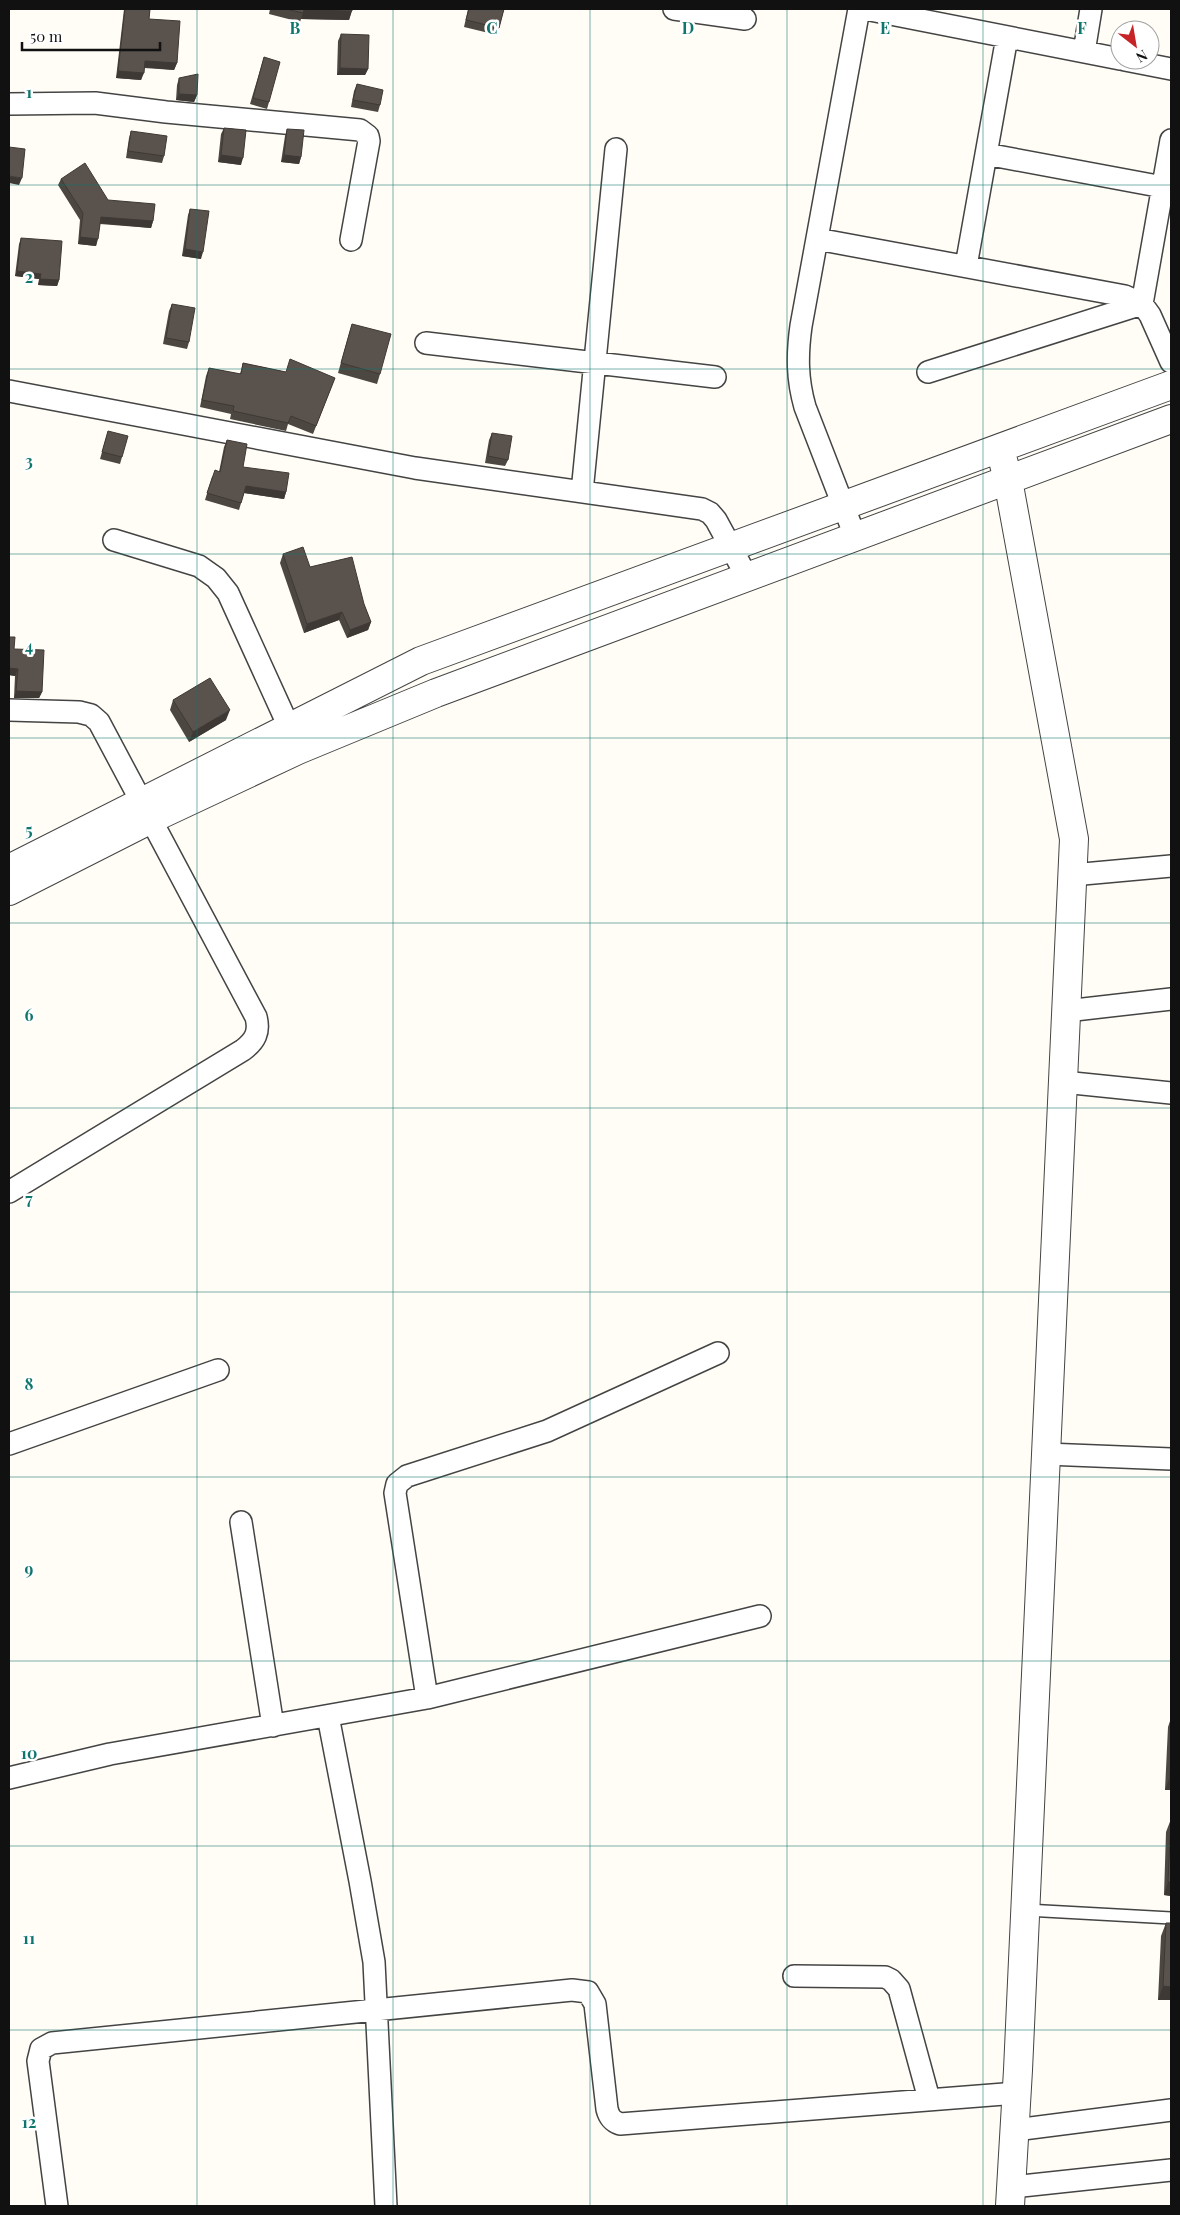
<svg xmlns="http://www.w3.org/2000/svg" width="1180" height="2215" viewBox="0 0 1180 2215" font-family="'Playfair Display',serif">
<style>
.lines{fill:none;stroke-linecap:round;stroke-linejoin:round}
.service-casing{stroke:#444;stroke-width:14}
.minor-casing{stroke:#444;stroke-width:24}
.tertiary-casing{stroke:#444;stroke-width:30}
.service{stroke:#fff;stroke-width:11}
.minor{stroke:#fff;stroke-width:21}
.tertiary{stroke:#fff;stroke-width:28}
.wall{fill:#4d4742}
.shaded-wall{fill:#3f3936}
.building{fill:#5a524d;stroke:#3f3936}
.grid{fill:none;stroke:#0f766e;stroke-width:1;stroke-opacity:0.55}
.grid-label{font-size:16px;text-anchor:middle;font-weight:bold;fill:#0f766e;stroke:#fff;stroke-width:5;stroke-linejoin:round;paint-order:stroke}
</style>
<rect width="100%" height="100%" fill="#fffdf5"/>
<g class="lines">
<g class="service-casing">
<path id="service" d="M1026,1910L1171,1918"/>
</g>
<g class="minor-casing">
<path id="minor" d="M674,9L745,19
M865,9L1120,59
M1084,52L1091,9
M1125,60L1171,69
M9,104L95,103L166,112L360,130L368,136L369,141L351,240
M986,154L1163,187
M817,239L1125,296L1142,304L1150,315L1171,362
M966,266L1007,37
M426,343L715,377
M928,372L1142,304L1171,140
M9,391L415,468L702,509L710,513L716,520L747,577
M582,492L616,149
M855,536L805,407C797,379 797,355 801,326L859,9
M114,540L199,566L216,578L228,593L289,727
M9,710L79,712L91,715L99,722L256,1017C260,1032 255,1041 243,1050L9,1192
M1072,875L1171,866
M1066,1011L1171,999
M1063,1082L1171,1093
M9,1444L218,1370
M1046,1454L1171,1459
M241,1522L273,1726
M427,1698L395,1493L397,1484L407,1476L547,1431L718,1353
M328,1716L360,1881L374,1962L386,2206
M9,1778L110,1754L427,1698L760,1616
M794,1976L885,1977L891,1980L899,1989L929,2099
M1015,2130L1171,2110
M1012,2187L1171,2170
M57,2206L38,2061L41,2049L52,2043L572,1990L588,1992L595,2004L607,2109C609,2117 612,2121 620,2124L1017,2093"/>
</g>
<g class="tertiary-casing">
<path id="tertiary" d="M1000,448L1008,480L1074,839L1018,2070L1010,2206
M9,869L421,661L1171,385
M9,891L151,819L298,750L436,693L1171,419"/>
</g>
<use href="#service" class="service"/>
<use href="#minor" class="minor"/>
<use href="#tertiary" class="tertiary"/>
</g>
<path class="wall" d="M124,9H150L149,19L177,63L174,70L144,68L141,80L116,78Z
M270,9H352L349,20L301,19L300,22L269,14Z
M468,9H504L499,28L497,35L464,27Z
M341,34L368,69L365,75H337L338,41Z
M264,57L269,102L267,109L250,104Z
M179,78L197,95L194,102L176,100L177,85Z
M357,84L380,105L378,112L351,107L354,91Z
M224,128L241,165L218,162L221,134Z
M287,129L301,157L299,164L281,162L285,136Z
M131,131L164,156L162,163L126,158L129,138Z
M61,179L153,221L151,228L100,224L96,246L78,244L80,220L58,185Z
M190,209L201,259L182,256L188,215Z
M21,238L59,280L57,286L38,285L39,279L15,276L19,244Z
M172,304L189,342L187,349L163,344L169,311Z
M352,324L380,374L377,384L338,373L349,334Z
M243,363L286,372L335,378L313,434L288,424L286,431L230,419L231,414L200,407L206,376L209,368L240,374Z
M108,431L122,457L120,464L100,459Z
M492,433L508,460L505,466L485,463L489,440Z
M227,440L243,467L286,492L284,499L244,493L239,510L205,500L212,477L219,472L224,447Z
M283,554L310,567L364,604L371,622L368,630L347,638L339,620L304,633L280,563Z
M9,637L14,649L42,692L39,698H14L15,676L9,675Z
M173,700L226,720L189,742L170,710Z
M1171,1718V1790H1165L1168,1727Z
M1171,1819V1896L1164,1895L1166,1832Z
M1166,1923L1171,2000H1158L1161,1936Z"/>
<path class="shaded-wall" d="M304,10L352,11L349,20L301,19Z
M145,61L177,63L174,70L142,67Z
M340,68L368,69L365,75H337Z
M118,71L144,73L141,80L116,78Z
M179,94L197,95L194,102L176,100Z
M221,155L243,158L241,165L218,162Z
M284,155L301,157L299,164L281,162Z
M9,176L22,178L19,185L9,183Z
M101,217L153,221L151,228L98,223Z
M80,237L98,239L96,246L78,244Z
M185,249L203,252L201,259L182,256Z
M17,271L41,274L39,279L15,276Z
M40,279L59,280L57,286L38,285Z
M246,486L286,492L284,499L244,493Z
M342,612L339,620L304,633L307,624Z
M371,622L368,630L347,638L350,630Z
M9,668L18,669L15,676L9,675Z
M16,691L42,692L39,698H14Z
M230,710L226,720L189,742L193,732Z
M1170,1777H1171V1790H1165Z
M1168,1882H1171V1896L1164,1895Z
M1163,1986L1171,1987V2000H1158Z"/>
<path class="building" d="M125,9H150L149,19L180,21L177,63L145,61L144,73L118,71Z
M286,9H352V11L304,10L303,13Z
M469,9H504L499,28L466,20Z
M341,34L369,35L368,69L340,68Z
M264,57L280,62L269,102L253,98Z
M198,74L197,95L179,94V78Z
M357,84L383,90L380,105L353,100Z
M224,128L246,130L243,158L221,155Z
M287,129L304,130L301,157L284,155Z
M131,131L167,136L164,156L128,151Z
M9,147L25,149L22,178L9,176Z
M85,163L108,200L155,204L153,221L101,217L98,239L80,237L83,213L61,179Z
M190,209L209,211L203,252L185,249Z
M21,238L62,241L59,280L40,279L41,274L17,271Z
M172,304L195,308L189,342L166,338Z
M352,324L391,334L380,374L341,363Z
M290,359L335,378L316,426L291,416L288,423L233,411L234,406L202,400L209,368L241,374L243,363L286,372Z
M108,431L128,436L122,457L102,452Z
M492,433L512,436L508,460L488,456Z
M227,440L247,444L243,467L289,473L286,492L246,486L241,503L207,493L215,470L220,472Z
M303,547L310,567L352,557L364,604L371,622L350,630L342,612L307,624L283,554Z
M9,637H15L14,649L44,650L42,692L16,691L18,669L9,668Z
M210,678L230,710L193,732L173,700Z
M1171,1751V1777H1170Z
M1171,1819V1882H1168Z
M1166,1923H1171V1987L1163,1986Z"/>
<path class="grid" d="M197,9V2206M393,9V2206M590,9V2206M787,9V2206M983,9V2206M9,185H1171M9,369H1171M9,554H1171M9,738H1171M9,923H1171M9,1108H1171M9,1292H1171M9,1477H1171M9,1661H1171M9,1846H1171M9,2030H1171"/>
<g class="grid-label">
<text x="295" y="34">B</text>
<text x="492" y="34">C</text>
<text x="688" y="34">D</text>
<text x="885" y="34">E</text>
<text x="1082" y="34">F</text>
<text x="29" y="98">1</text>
<text x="29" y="283">2</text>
<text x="29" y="467">3</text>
<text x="29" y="652">4</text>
<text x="29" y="836">5</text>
<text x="29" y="1021">6</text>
<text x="29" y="1205">7</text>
<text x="29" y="1390">8</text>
<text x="29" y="1575">9</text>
<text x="29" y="1759">10</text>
<text x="29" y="1944">11</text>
<text x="29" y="2128">12</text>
</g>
<rect width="1180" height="2215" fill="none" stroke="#111111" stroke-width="20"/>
<g transform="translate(1135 45) rotate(149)"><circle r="24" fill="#ffffff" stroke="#a0a0a0"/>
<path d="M0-4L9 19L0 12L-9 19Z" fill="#c62426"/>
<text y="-8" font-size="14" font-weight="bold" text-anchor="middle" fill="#111111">N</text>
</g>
<path d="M22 42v8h138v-8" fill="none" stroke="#111111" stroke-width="2.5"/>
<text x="30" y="42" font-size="15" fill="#111111" stroke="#ffffff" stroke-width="4" paint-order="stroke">50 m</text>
</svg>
